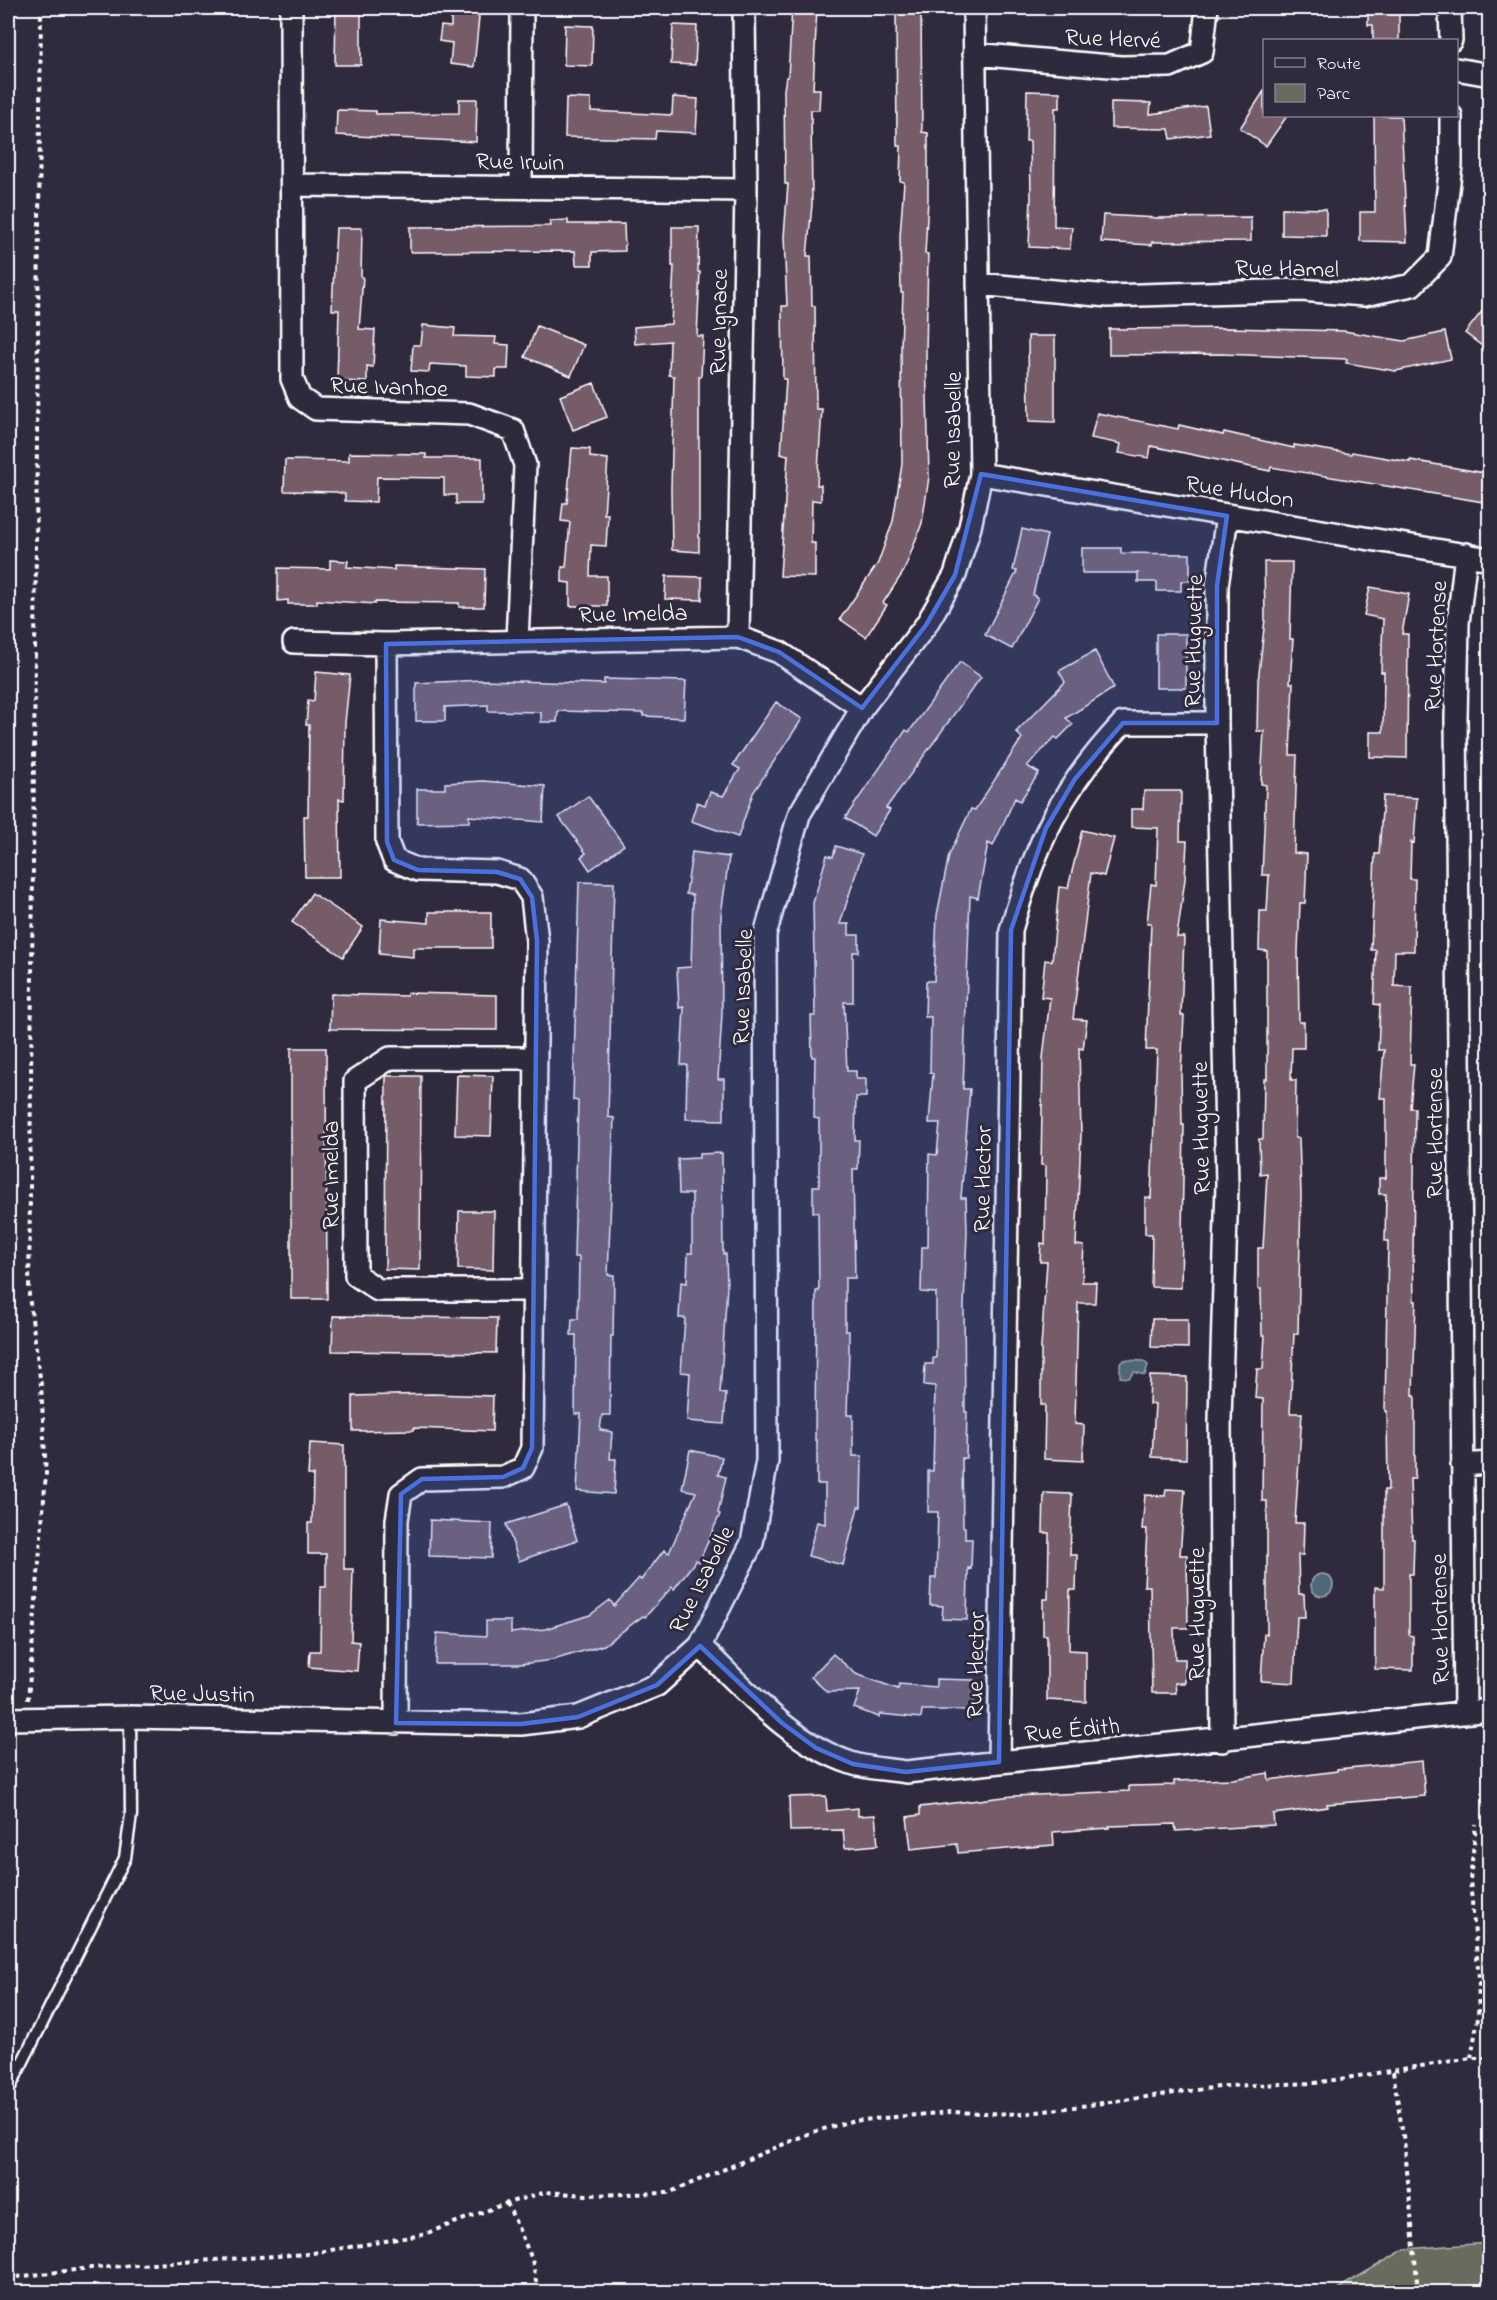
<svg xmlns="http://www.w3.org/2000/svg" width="1497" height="2300" viewBox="0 0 1497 2300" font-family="'Indie Flower',sans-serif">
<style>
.green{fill:#686c5f;stroke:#b4b6af;stroke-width:1.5}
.water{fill:#506879;stroke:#96a4af;stroke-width:1.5}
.building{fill:#755c68;stroke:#fff;stroke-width:1.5}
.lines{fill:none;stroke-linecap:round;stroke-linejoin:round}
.lane-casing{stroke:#fff;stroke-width:15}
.street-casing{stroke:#fff;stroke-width:26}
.path{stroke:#fff;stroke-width:4;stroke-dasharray:4.5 4.5;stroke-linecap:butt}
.lane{stroke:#2f2a3d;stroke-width:10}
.street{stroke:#2f2a3d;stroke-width:21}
.marked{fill:#4a71e0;fill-opacity:0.2;stroke:#4a71e0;stroke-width:4.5;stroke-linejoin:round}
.labels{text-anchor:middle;stroke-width:6;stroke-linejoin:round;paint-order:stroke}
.street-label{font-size:24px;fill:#fff;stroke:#2f2a3d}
</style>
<rect width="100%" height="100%" fill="#2f2a3d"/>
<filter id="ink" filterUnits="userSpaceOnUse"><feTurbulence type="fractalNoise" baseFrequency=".0167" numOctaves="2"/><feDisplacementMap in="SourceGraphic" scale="12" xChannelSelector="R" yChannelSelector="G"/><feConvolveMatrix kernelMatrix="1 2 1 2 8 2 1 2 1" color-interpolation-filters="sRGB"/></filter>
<g filter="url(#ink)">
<path class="green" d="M1489,2243V2292H1332L1405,2249Z"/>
<path class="water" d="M1124,1360L1143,1361L1148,1365L1145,1375L1134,1372L1129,1378L1120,1377V1363Z
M1311 1585a11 11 0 1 1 22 0a11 11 0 1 1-22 0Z"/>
<path class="building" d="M336,8H361V65H335Z
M451,8H476V16L479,17L474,67L450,64L452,43L439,41L441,26L451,27Z
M792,8H817L813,89H820L819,110H811L812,205L807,256H811L812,306H815L816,409H822L817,485H821V501L812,500L811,543H815V577L780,576L788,455L781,454L786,379H783L782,306H787L784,237L788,184H785L784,90L786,77H788Z
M896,8H921L922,132L928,133V199L925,254H928L926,354L929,477L922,523L904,571L883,603L887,605L866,637L840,619L878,563L893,521L902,464L901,347L903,293H901L900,236L904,182L900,181L901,146H897Z
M1368,8H1399V40H1373V25H1368Z
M565,25L593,26L592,66L564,65Z
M673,25L697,26L695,65L671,64Z
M1027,91L1060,92V108H1055L1054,226L1072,227L1070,249L1029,247L1031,197L1030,141H1026Z
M1264,91V116H1287L1266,146L1240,128Z
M673,97L698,99L696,133L656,131L655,139L565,137L566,98L591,99V111L672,115Z
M459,99H477L476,142L336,135L337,110L376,111V114L459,113Z
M1111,102L1151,103L1150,114L1206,106L1210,134L1171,139L1169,129L1111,128Z
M1374,116H1401L1407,242L1360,241V212H1375Z
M1282,208L1326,209V236L1282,235Z
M1103,215L1158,218L1251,217V241L1152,242V245L1101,242Z
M568,220V224H624L625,251L592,252V265H576L575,251L410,252V227L551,226L550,221Z
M672,227H699L698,272H700L697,336H703L701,377H699V552L672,550L671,489L674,376L669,375L670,341L635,344L634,327L671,324L674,266H672Z
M336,228H362L361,277H363L359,329L375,330L373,367L367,366V382L337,381L339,310H332Z
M1490,301V352L1465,333Z
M423,325L455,328L454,336L496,337L495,344L509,345L508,369H496V377L466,376V366L430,364L429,372L411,371L413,345H421Z
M537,326L584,345L571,376L525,357Z
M1228,328L1344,331L1404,341L1445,332L1451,359L1396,371L1346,363L1347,359L1221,354L1109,355V329Z
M1028,336H1055V422L1029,421Z
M594,383L607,417L573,430L560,396Z
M1097,413L1178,429L1179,425L1223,435L1224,432L1294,448V445L1351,454L1352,452L1410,462V460L1490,474V503L1271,467L1270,471L1151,446L1149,458L1119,453L1121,444L1091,438Z
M572,448L590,449V457L608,459L604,514H608L606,546L591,545L590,576H607V606H570V583L562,582V567H566L570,522L561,521L563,503H567Z
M349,453L426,454V458H482V504H456V495H444V478L377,477L376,502L345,501V494L336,492L284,491L285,460L349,461Z
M1022,529L1047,535L1033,595L1038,598L1012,649L985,635L1017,571L1013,570Z
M1082,548H1121V553L1190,554V581H1181V591H1157V582H1138V573H1082Z
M330,560L348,561L347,567L394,570V566L485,569L484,607H459V603L375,602V604L317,600V604H288V600L278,601V568L330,569Z
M1264,562H1292L1290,639H1293L1290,683H1293L1290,755H1297L1294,853L1307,854L1305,903H1300L1298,951L1299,1022H1304V1048H1292L1291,1080H1296L1295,1138H1299L1301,1194L1298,1334H1294L1290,1413H1302L1295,1523H1304L1303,1555H1298L1299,1594H1304L1305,1617H1297L1294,1683L1261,1681L1264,1634H1267V1501H1262L1263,1399L1255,1398L1257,1369H1263L1265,1335H1262L1261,1289H1258V1248H1263L1267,1173L1260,1174L1259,1139H1263L1264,1079H1267V951L1259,950L1260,911H1267L1269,875H1262L1266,785L1261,784L1264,731H1257L1258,682L1265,619Z
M666,576L702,577V600L665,599Z
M1370,587L1409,594L1402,634H1408L1407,758L1370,757V732H1383L1384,672H1381L1383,619L1364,615Z
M1156,634H1186V688H1156Z
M1095,651L1114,688L1066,718L1073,724L1058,739L1055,737L1027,766L1039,773L1020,801L1015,798L993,846L988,843L978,898L970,896L963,1089H970L961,1198H966L967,1232L964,1306L965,1412H967L966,1458H962L963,1527H965V1539H972L971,1569L968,1568L967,1620L942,1619L943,1606L930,1605L931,1578H936L938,1512H928V1471H933L935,1386L924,1385L925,1364H933V1358H936V1293L921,1292L922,1247H928L929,1154L937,1155L940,1123H929L933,1074L930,1073L931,1017H925L926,981H934L937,915L949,855L971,809L975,810L1022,738L1016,732L1065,682L1059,671Z
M960,662L981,677L886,808L890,810L873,836L845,818L906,730L909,732Z
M316,672L350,675L345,723L344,800L339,799L340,877H305L304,816H308L309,725H306L308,700L314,701Z
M604,679L686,681L684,718L644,716V713L558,711L557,722H541V712L488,711V705L445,707V721H416V683L483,680L604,684Z
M776,702L802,719L753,793L738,837L691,821L697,802L705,805L710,792L723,796L740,769L733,765Z
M483,781L545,786L543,822L469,816V822L417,823V789H445V783Z
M1144,791H1181L1180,841H1187L1185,879L1177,937H1184L1181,1015L1184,1016L1181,1074L1182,1125H1184L1181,1288L1151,1287L1152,1234H1145V1197L1151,1198L1157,1050H1146L1151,923H1147L1151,884L1156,885L1158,828L1131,827V809H1143Z
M588,796L624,845L590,870L581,857L586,853L559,817Z
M1383,796L1417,798L1414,843L1411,842L1410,879H1415L1414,951H1395L1394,986L1412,987L1410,1064H1414L1410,1108H1415L1413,1253L1414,1301H1416L1413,1395H1415V1479H1410L1412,1539H1414L1413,1574H1409V1635L1413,1636V1670L1375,1669V1587L1384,1588V1490H1388L1387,1411H1385L1388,1241H1385L1386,1194H1379V1178H1386V1098H1380L1384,1050H1378L1380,1005L1374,1004L1376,950H1371L1375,854H1379Z
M1082,830L1114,838L1104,876L1091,873L1073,1019L1087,1020L1083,1049L1079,1048L1081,1135L1076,1245L1084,1246L1082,1282H1096L1095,1303H1078L1075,1424L1084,1425L1083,1461L1044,1459L1045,1405H1041V1347L1047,1262H1040L1041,1243L1045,1244L1046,1166L1041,1165L1043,1058L1050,998L1041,997L1045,960L1052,961L1059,887L1068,888Z
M836,846L862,854L840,924H849V935H859V952H853V1002H844L847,1071H856V1079H866V1097H856L855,1140H859L858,1169H853L855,1278H845V1331H849V1349L847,1415H853V1456H862L861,1507H858L843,1565L808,1556L817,1522L825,1524V1484H817V1440H815L816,1291H819L818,1212H813V1186H819V1119L814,1118L815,1057H812L811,1016H815L813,903L827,855L833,857Z
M692,852L729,857L721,915L722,1014L718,1079H724V1120L686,1119L687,1065H681L684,1007L679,1008L677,968L691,967L693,895L686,894Z
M579,882L614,883L608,1117L614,1118L608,1275H614L613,1336H611L610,1415H602L600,1430L612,1432L610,1459H616L614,1494L577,1491L581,1414H575L576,1335H571L572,1319H578L579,1257H574L578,1101L573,1100Z
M312,893L363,927L343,957L292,922Z
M429,912H491V948H413V957L379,954L381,919L429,923Z
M407,993L497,995V1030L330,1029L331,994L407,996Z
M291,1048H326L327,1299H291Z
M457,1075L493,1076L491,1136L455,1135Z
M386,1076H421L420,1270L385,1269Z
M722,1153L723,1254H726L727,1286L720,1393L726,1394L724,1424L687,1421L690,1373L681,1372L685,1318H679L681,1282L687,1283L688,1253H692V1194H679L678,1159L699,1158V1154Z
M459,1211H494L493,1270L458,1269Z
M333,1316L497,1318L496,1353L332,1351Z
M1152,1319H1188V1348L1151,1347Z
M1150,1376L1187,1377L1186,1459L1152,1457L1155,1404H1149Z
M432,1394L493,1396L492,1431L414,1428V1430L353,1431V1396Z
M310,1443L344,1445V1569H353L351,1641L359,1642L357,1671L309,1667L310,1651H320L321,1587H326V1554H308V1523H312L313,1475H308Z
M690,1450L722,1457L718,1475L726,1477L718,1513L720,1514L699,1562L696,1560L674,1589L672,1587L645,1617L643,1616L604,1645L553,1660L520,1664H435L437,1633L486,1636V1621H511V1633L545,1629L590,1615L610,1600L614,1606L639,1578L641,1580L664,1550L669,1553L696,1492L682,1489Z
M1166,1489L1185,1490L1180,1555H1187L1188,1628H1174L1175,1659H1185V1683H1175L1176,1693H1152L1150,1586H1144L1147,1529H1142L1145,1495L1165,1496Z
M1044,1493L1072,1494L1070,1555H1077L1076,1590H1070L1069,1650L1086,1651V1702L1047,1700V1635H1043V1599H1048L1049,1533H1043Z
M566,1505L577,1540L519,1561L506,1524Z
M430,1520L492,1523L491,1558L429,1556Z
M833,1654L856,1674L898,1689L899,1684L936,1687V1679L974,1680V1710H922L921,1718L880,1714L879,1717L854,1708L860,1691L827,1692L811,1677Z
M1422,1761L1425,1796L1327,1804L1328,1807L1273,1814L1274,1825L1176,1831L1175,1824L1109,1826V1828L1053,1832L1054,1845L958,1853L957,1844L911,1849L907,1817L920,1815V1807L1013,1796L1129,1791V1786L1174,1785V1781L1233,1779L1268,1773L1269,1780L1337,1771V1769Z
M826,1796L827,1811L858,1808V1816L875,1815L878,1845L845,1848L843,1830L790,1831L789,1797Z"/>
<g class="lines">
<g class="lane-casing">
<path id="lane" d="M8,2091L125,1858L131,1815L130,1717"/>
</g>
<g class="street-casing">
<path id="street" d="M291,8L292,379L300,398L316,409L469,414L513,430L525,465L517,641
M1450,8L1451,40
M974,54L1121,67L1170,66L1202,52L1207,8
M1456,69L1490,75
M293,185L746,190
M521,186L522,8
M978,284L1108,296L1301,290L1364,295L1412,285L1440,257L1451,165V116
M981,474L1490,559
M738,637L746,190L744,8
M294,642L386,644L738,637L779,652L862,708
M386,644L387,842L394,860L418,870L497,872L520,879L532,897L537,941L532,1448L523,1468L503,1477L422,1479L401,1494L397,1520L396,1723
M532,1290H378L356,1275L355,1081L390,1058H534
M1462,1465L1490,1463
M700,1646C745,1689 790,1743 851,1763C868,1769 888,1769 906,1772L1490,1710
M1465,1713L1456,718L1458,623L1466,554
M8,1719L130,1717L521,1724L578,1717L657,1685L700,1646L752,1543L767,1461L765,935L799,815L862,708L926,625L955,575L970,527L981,474L974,8
M1222,1741L1220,1420L1227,1184L1217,723V586L1227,516
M999,1762L1011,930C1036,843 1060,790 1123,723H1217"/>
</g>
<path class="path" d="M28,1700L46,1474L41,1385L29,1296L41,8
M1471,2058L1478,2018L1479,1978L1470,1880L1476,1824
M1393,2072L1405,2148L1418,2292
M507,2203L532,2259L538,2292
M8,2278L91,2268L307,2254L422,2235L507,2203L546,2192L586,2195L668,2193L810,2133L851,2121L950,2112L1023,2114L1226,2086L1315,2083L1471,2058H1490"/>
<use href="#lane" class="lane"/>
<use href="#street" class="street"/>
</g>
</g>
<path class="marked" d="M981,474L1227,516L1217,586V723H1123L1075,779L1046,828L1011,930L999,1762L906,1772L853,1764L816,1748L782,1723L700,1646L657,1685L578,1717L521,1724L396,1723L401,1494L422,1479L503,1477L523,1468L532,1448L537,941L532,897L520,879L497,872L418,870L394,860L387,842L386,644L738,637L779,652L862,708L926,625L955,575Z"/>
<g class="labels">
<g class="street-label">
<text transform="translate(1113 38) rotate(2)" y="8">Rue Hervé</text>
<text transform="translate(520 161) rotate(1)" y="8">Rue Irwin</text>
<text transform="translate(1287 268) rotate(1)" y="8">Rue Hamel</text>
<text transform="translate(718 322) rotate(-89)" y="8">Rue Ignace</text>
<text transform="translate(389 386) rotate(2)" y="8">Rue Ivanhoe</text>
<text transform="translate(952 430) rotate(-89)" y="8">Rue Isabelle</text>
<text transform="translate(1240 491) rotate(9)" y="8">Rue Hudon</text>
<text transform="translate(633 613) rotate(-1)" y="8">Rue Imelda</text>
<text transform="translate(1193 641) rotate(-89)" y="8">Rue Huguette</text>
<text transform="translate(1435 646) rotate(-87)" y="8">Rue Hortense</text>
<text transform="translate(742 987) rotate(-88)" y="8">Rue Isabelle</text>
<text transform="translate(1200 1128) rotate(-91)" y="8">Rue Huguette</text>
<text transform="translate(1434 1133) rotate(-90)" y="8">Rue Hortense</text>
<text transform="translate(330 1175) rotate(-90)" y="8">Rue Imelda</text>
<text transform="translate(982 1179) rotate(-89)" y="8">Rue Hector</text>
<text transform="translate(701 1579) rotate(-63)" y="8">Rue Isabelle</text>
<text transform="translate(1196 1614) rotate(-90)" y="8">Rue Huguette</text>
<text transform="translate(1439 1619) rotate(-91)" y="8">Rue Hortense</text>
<text transform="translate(975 1665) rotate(-89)" y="8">Rue Hector</text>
<text transform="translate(202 1693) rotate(1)" y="8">Rue Justin</text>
<text transform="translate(1072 1729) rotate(-5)" y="8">Rue Édith</text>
</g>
</g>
<rect width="1497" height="2300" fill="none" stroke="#2f2a3d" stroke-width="30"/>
<rect x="15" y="15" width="1467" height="2270" fill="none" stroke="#fff" stroke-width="2" filter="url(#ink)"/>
<rect x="1263" y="39" width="195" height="78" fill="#2f2a3d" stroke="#827f8b" stroke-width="1.5"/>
<rect x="1275" y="58" width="30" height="9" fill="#2f2a3d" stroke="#827f8b" stroke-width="1.5"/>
<text x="1317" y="69" font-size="18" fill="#ffffff">Route</text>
<rect x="1275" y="84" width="30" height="18" fill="#686c5f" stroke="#827f8b" stroke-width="1.5"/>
<text x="1317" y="99" font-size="18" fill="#ffffff">Parc</text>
</svg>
